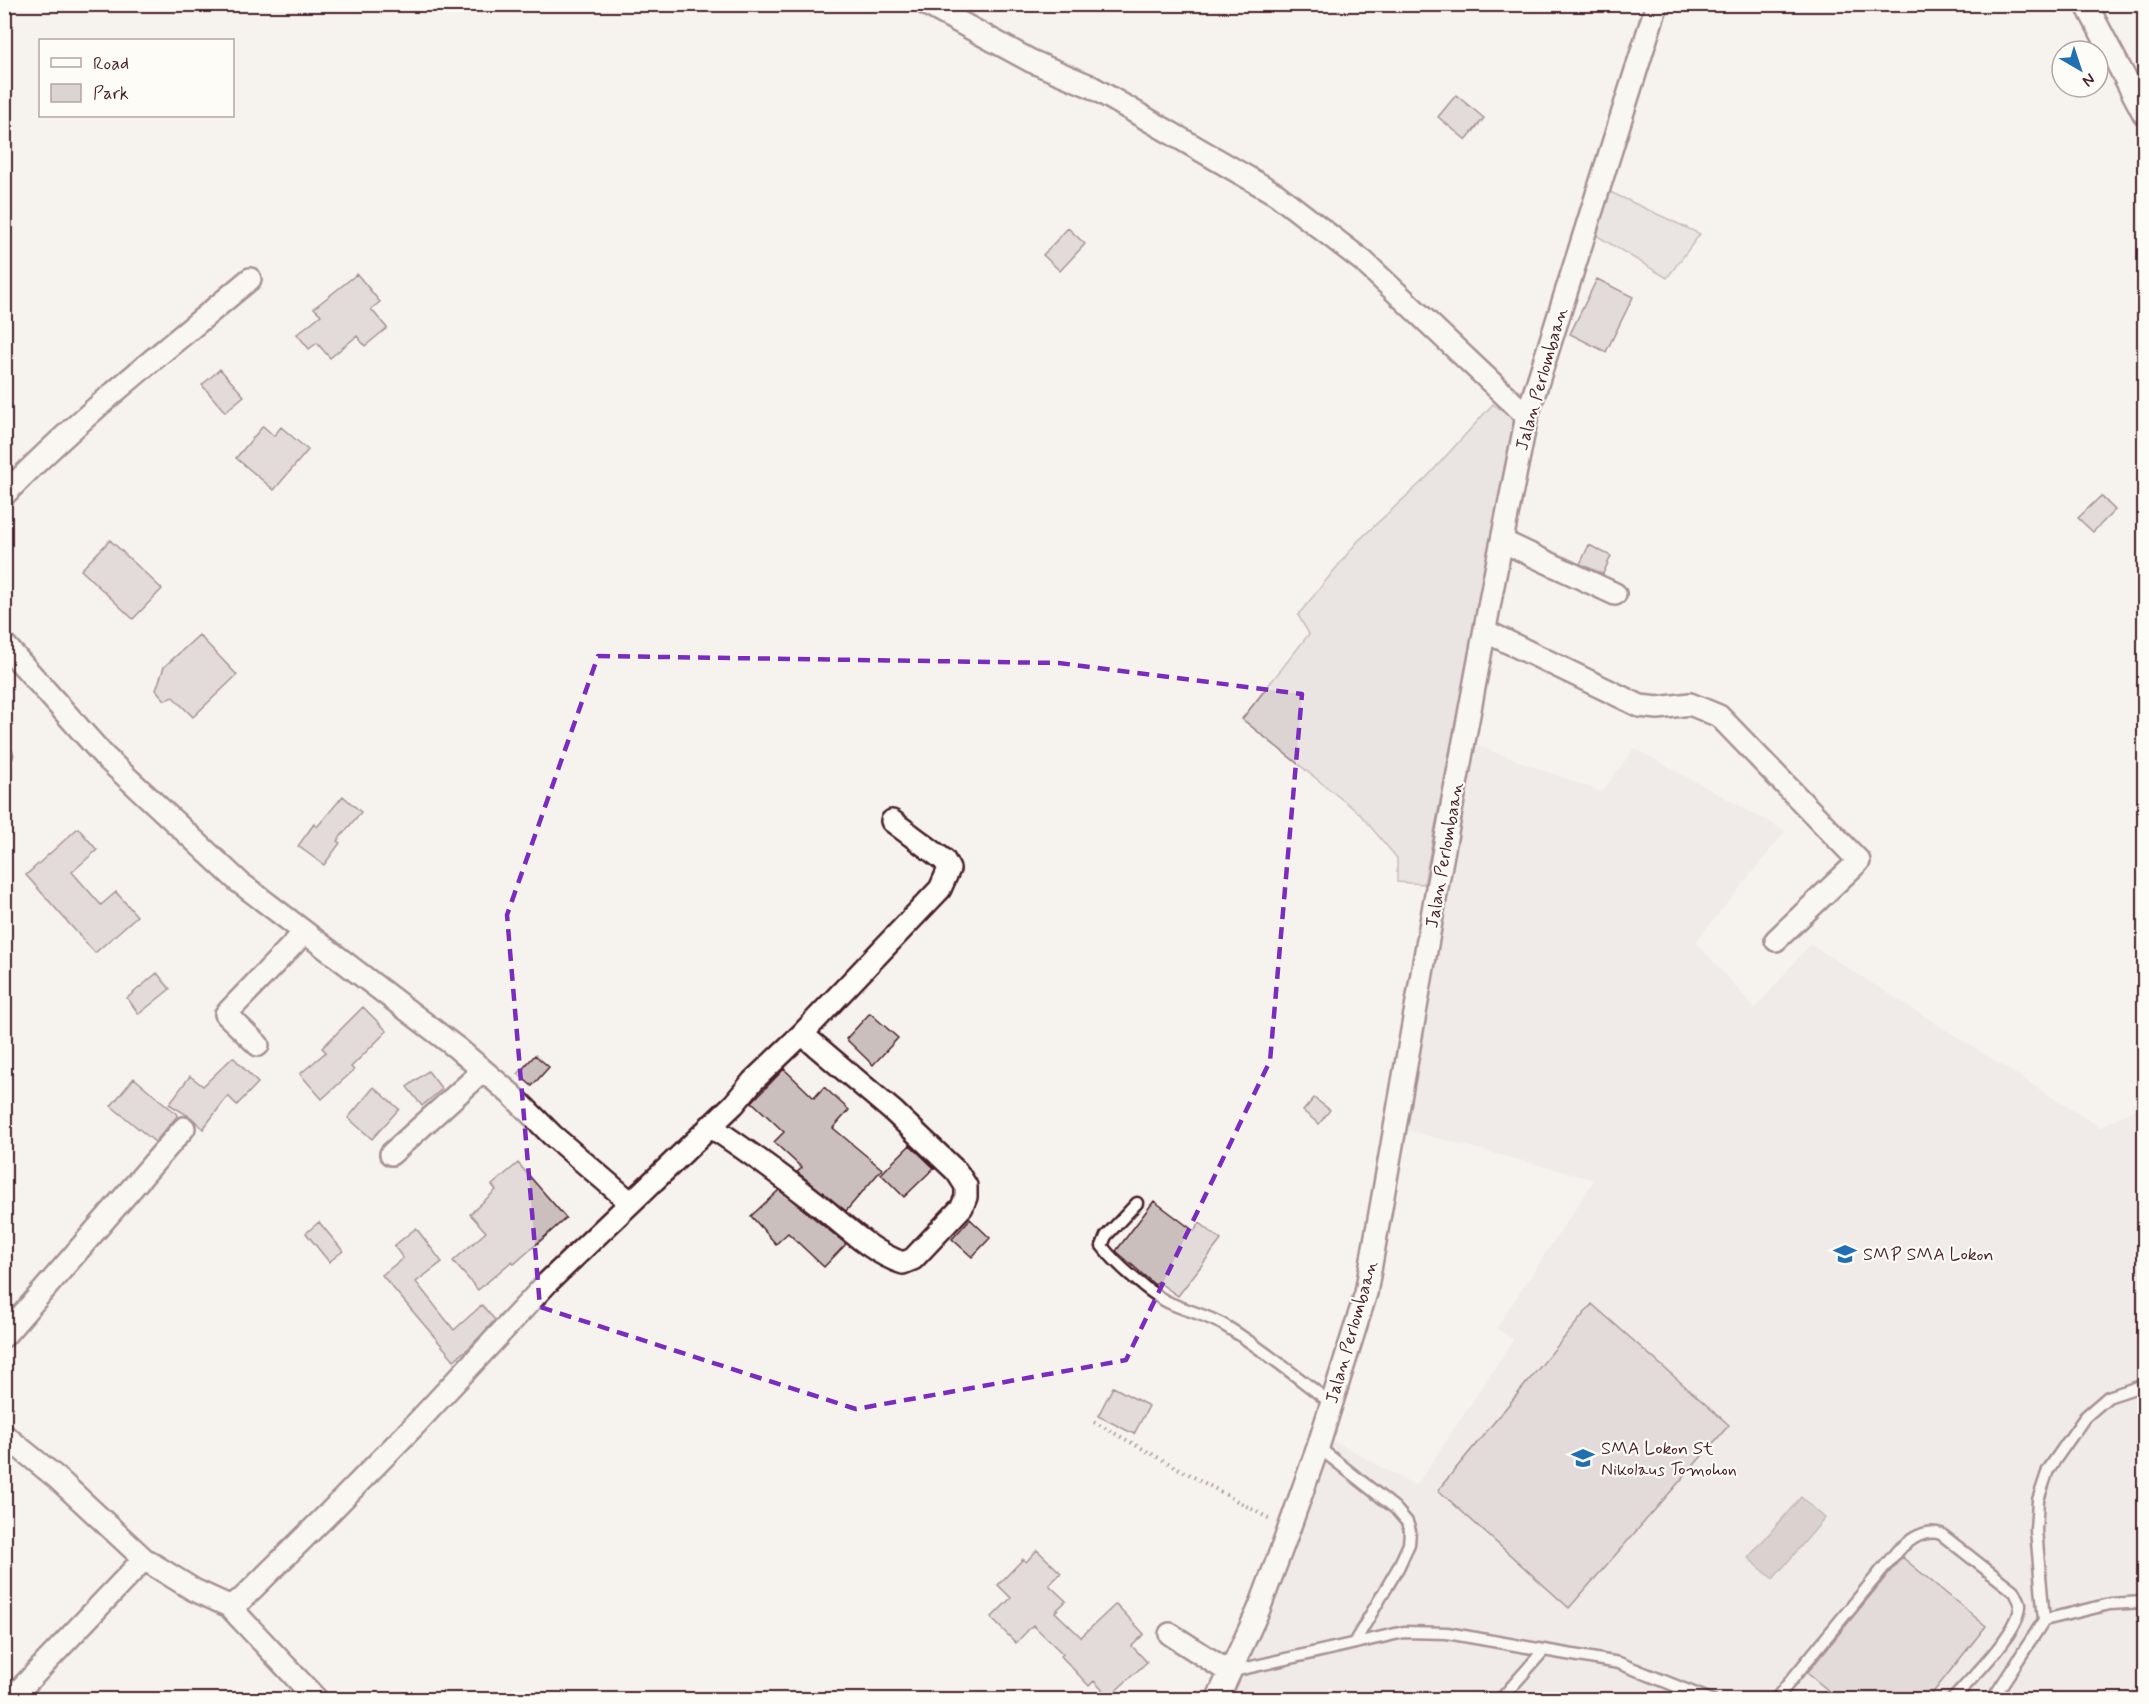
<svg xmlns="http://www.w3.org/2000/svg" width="2149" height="1704" viewBox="0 0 2149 1704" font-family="Mynerve,sans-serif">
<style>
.built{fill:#e9e3e0}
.green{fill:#dcd4d2;stroke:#937a7e;stroke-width:1.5}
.water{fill:#bbabac;stroke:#8e7378;stroke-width:1.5}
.building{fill:#cbbfbe;stroke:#4a1f2b;stroke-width:1.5}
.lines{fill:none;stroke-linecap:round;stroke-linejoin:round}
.lane-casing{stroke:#4a1f2b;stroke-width:15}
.street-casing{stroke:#4a1f2b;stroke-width:26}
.path{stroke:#4a1f2b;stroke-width:4;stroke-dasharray:1.5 4.5;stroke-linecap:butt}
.lane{stroke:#fdfcf7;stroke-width:10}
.street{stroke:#fdfcf7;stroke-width:21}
.marked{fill:none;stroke:#7b2cbf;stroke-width:4.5;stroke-dasharray:12 8;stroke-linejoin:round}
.labels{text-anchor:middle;stroke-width:4.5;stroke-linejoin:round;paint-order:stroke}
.street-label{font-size:18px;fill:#4a1f2b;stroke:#fdfcf7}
.poi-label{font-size:18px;fill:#4a1f2b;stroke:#fdfcf7;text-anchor:start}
</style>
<rect width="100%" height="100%" fill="#f6f3ef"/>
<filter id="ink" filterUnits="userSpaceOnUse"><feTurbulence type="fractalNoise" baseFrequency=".0167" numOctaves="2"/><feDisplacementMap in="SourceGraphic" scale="12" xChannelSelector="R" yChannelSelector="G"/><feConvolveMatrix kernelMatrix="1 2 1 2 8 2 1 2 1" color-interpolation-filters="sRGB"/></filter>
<g filter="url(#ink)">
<path class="built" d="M1468,742L1602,792L1634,748L1786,831L1696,942L1755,1008L1810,944L2100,1127L2144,1104V1699L1216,1700L1322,1434L1416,1486L1513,1340L1496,1328L1594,1180L1399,1128Z"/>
<path class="green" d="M1608,191L1700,234L1667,278L1594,234Z
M1493,404L1514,419L1424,884L1397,882V858L1359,813L1242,719L1309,634L1298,615L1358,541L1427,477Z"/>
<path class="water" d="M1801,1497L1825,1518L1773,1579L1748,1558Z"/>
<path class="building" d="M1456,95L1484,118L1466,140L1438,117Z
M1068,228L1085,244L1060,271L1043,255Z
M357,274L380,302L371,309L387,328L365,346L357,336L330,358L317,343L309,349L297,334L321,315L314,308Z
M1597,279L1633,297L1606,352L1570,334Z
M220,369L244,396L225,412L202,385Z
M263,426L274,436L281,427L308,450L274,490L236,458Z
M2101,496L2115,510L2093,532L2078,518Z
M110,540L162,589L133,619L81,570Z
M1589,545L1611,556L1603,574L1580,564Z
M199,635L237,675L193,717L173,697L165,700L156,690L164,667Z
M343,796L361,812L337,841L340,843L324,865L298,846L314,824L317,827Z
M78,828L97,850L72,872L101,905L116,892L137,916L95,953L26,875Z
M157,973L170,989L139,1014L127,998Z
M363,1007L387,1031L351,1067L354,1070L322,1099L300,1074L326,1052L322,1048Z
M870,1013L898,1038L873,1065L846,1039Z
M535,1055L549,1067L532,1086L518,1074Z
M233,1057L258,1083L237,1105L228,1096L203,1129L192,1118L169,1104L190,1076L203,1086Z
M784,1069L814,1098L824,1087L849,1110L833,1128L882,1169L846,1211L797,1172L802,1168L774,1142L784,1132L752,1102Z
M428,1071L442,1089L422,1106L407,1087Z
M134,1078L178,1115L155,1142L111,1106Z
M374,1087L399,1109L372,1139L348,1118Z
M1314,1098L1330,1110L1319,1124L1303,1111Z
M910,1145L934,1168L904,1197L881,1174Z
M518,1163L566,1218L514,1264L512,1261L478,1290L453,1261L486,1232L470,1214L496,1190L492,1185Z
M779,1190L846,1244L824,1267L788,1233L776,1244L751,1216Z
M1154,1201L1194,1231L1200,1223L1221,1240L1178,1296L1158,1282L1155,1285L1116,1251Z
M970,1219L990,1238L972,1257L952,1239Z
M319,1222L343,1251L329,1262L306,1233Z
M416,1228L442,1262L416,1282L454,1330L482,1305L495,1320L470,1347L454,1360L382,1275L403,1258L394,1246Z
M1592,1304L1729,1425L1569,1608L1438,1490Z
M1113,1387L1149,1406L1134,1434L1098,1416Z
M1037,1550L1061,1573L1049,1585L1066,1601L1055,1612L1081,1637L1116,1604L1144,1634L1132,1646L1147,1662L1109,1697L1094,1681L1089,1686L1061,1656L1063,1654L1033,1625L1016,1643L991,1618L1011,1598L998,1585L1023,1559L1026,1562Z
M1902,1557L1986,1626L1927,1700H1840L1807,1673Z"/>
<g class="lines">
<g class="lane-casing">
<path id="lane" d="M4,752L7,755
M1137,1203L1106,1236L1102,1246C1116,1264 1152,1296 1172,1304C1191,1312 1210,1316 1227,1327C1263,1349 1298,1378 1331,1403
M1318,1447L1395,1508L1407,1522L1410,1531L1409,1544L1398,1568L1354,1643
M2044,1620L2110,1604L2144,1602
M1229,1672L1404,1632L1447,1633L1544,1650
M1500,1700L1544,1650L1619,1663L1711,1700
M1775,1700L1898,1550C1910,1540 1925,1528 1941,1534L2015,1592C2017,1597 2020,1600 2020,1605C2021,1630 1970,1680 1952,1700
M1992,1700L2044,1620L2036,1530L2038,1500L2048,1470L2085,1417L2108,1397L2144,1385"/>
</g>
<g class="street-casing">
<path id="street" d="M926,4L1031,61L1090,86L1276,194L1363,261L1527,416
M2086,4L2144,114
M4,495C80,416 167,349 250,279
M1502,541L1615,594
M1485,631L1640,706L1658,708L1690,704L1719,716L1859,861L1776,940
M4,644L104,756L239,882L457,1048L512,1095L552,1135L630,1202
M802,1034L940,889L949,869L944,860L892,821
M258,1045L226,1014L304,933
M391,1154L483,1071
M4,1336L184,1128
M4,1435L57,1478L144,1559
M229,1606L317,1700
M1170,1634L1229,1672
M10,1700L144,1559L194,1590L229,1606L242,1599L326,1516L414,1426L548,1282L734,1104L753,1081L802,1034L894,1112L957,1172L966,1186V1197L962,1207L913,1259L903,1263C872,1253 845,1226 819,1205C783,1177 748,1151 710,1126
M1217,1700L1259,1609L1285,1540L1318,1447L1366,1293L1441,865L1494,580L1527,416L1657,4"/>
</g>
<path class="path" d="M1094,1422L1270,1519"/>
<use href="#lane" class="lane"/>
<use href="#street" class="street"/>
</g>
</g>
<path d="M0 0H2149V1704H0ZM598,656L1059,663L1302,694L1270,1061L1126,1360L856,1409L540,1307L507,915Z" fill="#f6f3ef" fill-opacity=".55" fill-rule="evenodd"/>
<path class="marked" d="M598,656L1059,663L1302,694L1270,1061L1126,1360L856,1409L540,1307L507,915Z"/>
<defs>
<g id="school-bare" transform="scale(1.8)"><path d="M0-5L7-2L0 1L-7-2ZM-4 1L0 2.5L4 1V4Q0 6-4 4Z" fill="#1f6fb2" stroke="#fdfcf7" stroke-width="2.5" paint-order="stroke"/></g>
</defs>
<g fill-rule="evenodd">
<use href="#school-bare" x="1845" y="1254"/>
<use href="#school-bare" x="1583" y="1458"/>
</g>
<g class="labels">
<g class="street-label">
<text transform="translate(1541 379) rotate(-74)" y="6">Jalan Perlombaan</text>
<text transform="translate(1444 855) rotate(-80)" y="6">Jalan Perlombaan</text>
<text transform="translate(1351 1332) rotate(-74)" y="6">Jalan Perlombaan</text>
</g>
<g class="poi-label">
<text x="1863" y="1260">SMP SMA Lokon</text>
<text x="1601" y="1454">SMA Lokon St<tspan x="1601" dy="21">Nikolaus Tomohon</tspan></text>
</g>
</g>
<rect width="2149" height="1704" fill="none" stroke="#fdfcf7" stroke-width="24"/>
<rect x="12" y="12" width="2125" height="1680" fill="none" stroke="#4a1f2b" stroke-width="2" filter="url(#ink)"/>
<rect x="39" y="39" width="195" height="78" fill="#fdfcf7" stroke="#b5a4a5" stroke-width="1.5"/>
<rect x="51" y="58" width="30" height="9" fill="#fdfcf7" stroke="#b5a4a5" stroke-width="1.5"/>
<text x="93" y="69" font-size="18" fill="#4a1f2b">Road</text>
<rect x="51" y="84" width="30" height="18" fill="#dcd4d2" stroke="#b5a4a5" stroke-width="1.5"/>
<text x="93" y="99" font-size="18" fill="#4a1f2b">Park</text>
<g transform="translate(2080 69) rotate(141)"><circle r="28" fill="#fdfcf7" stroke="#b5a4a5" stroke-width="1.5"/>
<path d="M0-4.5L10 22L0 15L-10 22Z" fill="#1f6fb2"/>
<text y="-9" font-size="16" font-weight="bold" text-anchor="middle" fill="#4a1f2b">N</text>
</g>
</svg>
